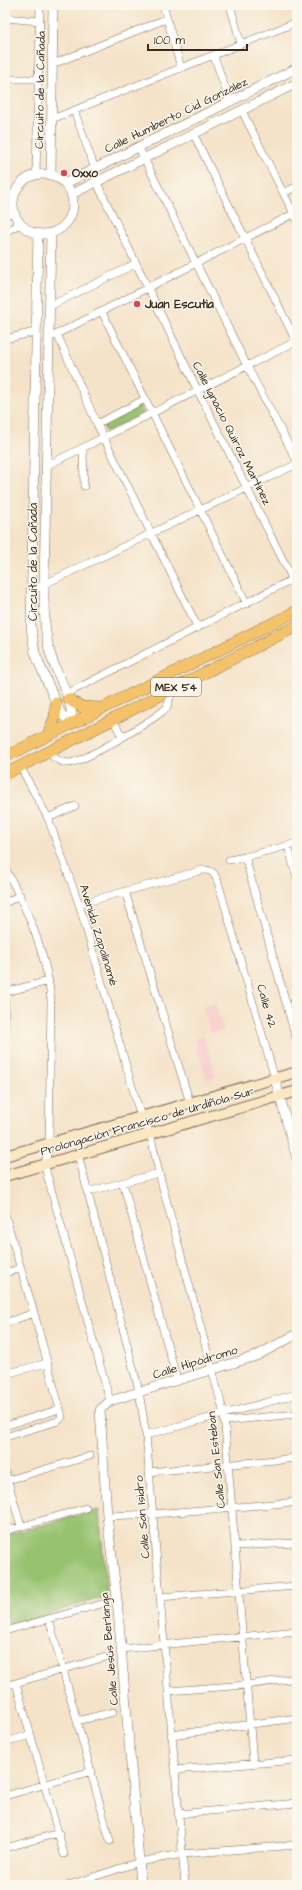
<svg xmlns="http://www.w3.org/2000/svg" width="302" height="1890" viewBox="0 0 302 1890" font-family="'Architects Daughter',sans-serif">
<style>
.built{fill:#f7d0cd}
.green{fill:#97c270;stroke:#697647}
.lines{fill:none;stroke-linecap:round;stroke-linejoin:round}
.minor-casing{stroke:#7c6b5a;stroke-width:8}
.tertiary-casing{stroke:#7c6b5a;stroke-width:10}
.secondary-casing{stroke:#7c6b5a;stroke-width:12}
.primary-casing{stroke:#7c6b5a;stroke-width:12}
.minor{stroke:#fff;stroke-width:7}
.tertiary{stroke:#fff;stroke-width:9}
.secondary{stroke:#fbe7c3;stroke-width:10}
.primary{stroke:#f4c26a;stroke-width:11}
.poi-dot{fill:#d1495b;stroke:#fbf7ec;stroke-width:1.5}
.labels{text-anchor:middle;stroke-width:3;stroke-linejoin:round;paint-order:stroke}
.shield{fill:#fbf7ec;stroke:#75685c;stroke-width:1}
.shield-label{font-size:11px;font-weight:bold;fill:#3b2a1e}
.street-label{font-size:12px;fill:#3b2a1e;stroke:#fbf7ec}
.poi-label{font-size:12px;font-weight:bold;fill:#3b2a1e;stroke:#fbf7ec;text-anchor:start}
</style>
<rect width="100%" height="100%" fill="#fbf7ec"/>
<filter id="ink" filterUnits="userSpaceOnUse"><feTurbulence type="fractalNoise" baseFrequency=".025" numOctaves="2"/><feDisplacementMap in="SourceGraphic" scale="8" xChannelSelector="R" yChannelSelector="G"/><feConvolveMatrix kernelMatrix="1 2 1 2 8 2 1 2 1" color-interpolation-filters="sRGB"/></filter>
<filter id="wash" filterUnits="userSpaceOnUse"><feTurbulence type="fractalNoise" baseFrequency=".012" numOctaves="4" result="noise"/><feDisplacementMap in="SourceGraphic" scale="16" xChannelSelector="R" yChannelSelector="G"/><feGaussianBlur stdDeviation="0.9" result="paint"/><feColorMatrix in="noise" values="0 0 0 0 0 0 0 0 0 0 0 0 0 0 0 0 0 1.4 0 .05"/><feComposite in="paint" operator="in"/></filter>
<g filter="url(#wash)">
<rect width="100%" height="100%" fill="#f5e3c9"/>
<path class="built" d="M215,1003L224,1030L211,1034L202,1007Z
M204,1036L216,1077L207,1080L194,1039Z"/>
<path class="green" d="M140,406L144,413L106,432L103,425Z
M99,1510L107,1596L10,1626L5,1609V1535Z"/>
</g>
<g filter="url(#ink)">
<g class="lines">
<g class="minor-casing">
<path id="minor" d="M163,5L181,68
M230,5L241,44
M53,8L61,5
M5,18L39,21
M214,56L230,102
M53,64L166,19
M5,79H38
M74,110L95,169
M242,111L297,220
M52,119L297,22
M194,135L297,343
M139,148L247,366L297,461
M36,174L40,5
M97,183L198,391L297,588
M284,193L297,186
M5,216L14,211
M5,232L20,224
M50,306L135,264
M102,312L247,604
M57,334L97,424L198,628
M53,336L297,212
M5,339L35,332
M97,424L145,399
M83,448L84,486
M46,466L297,341
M30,591L297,464
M66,694L297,577
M113,719L122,737
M47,752C54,757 60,763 69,763C84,762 149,722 163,711L167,707L173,688
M20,766L48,818L79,904L141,1117L150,1133L159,1173L224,1414L253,1763
M48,818L75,806
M288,846L297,878
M245,857L297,1042
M229,860L245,857L297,843
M5,868C27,908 47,954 51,1000L49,1144L45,1164L46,1171L110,1401
M125,891L190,1103
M5,903L20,895
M79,904L203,870C212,869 215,874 218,882L275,1079
M5,992L49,981
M5,997V1156
M78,1154L139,1391L146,1435L185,1885
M123,1183L177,1380
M87,1192L159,1173
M5,1215L34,1313L62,1417L58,1421L5,1437
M5,1273L21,1268
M5,1323L34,1313
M5,1374L47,1363
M224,1421L297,1414
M5,1426L60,1409
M146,1435L297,1394
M5,1471L21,1526
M149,1472L297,1458
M5,1481L90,1456
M107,1516L153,1514L297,1502
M5,1531L86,1508
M235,1546L297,1543
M160,1597L297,1586
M49,1619L110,1841
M5,1631L105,1603
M121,1649L297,1631
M16,1683L64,1854
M5,1686L106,1657
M168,1691L246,1685L297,1678
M77,1721L113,1712
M171,1735L297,1718
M5,1742L31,1735
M175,1770L297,1760
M5,1796L92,1771
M178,1814L297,1803
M5,1848L59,1833
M69,1885L139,1862L182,1854L297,1845"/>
</g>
<g class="tertiary-casing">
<path id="tertiary" d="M13 204a30 30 0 1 1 60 0a30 30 0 1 1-60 0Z
M51,175L53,5
M66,183L297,68
M72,194L297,83
M38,234L31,627L35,653L39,663L61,714L72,723
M51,234L44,585C44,609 44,633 51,656C58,678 73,699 72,723
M275,1079L297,1159
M141,1885L117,1599L107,1516L100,1410L110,1401L256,1356L297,1334"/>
</g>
<g class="secondary-casing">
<path id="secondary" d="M5,1156L297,1072
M5,1176L297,1091"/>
</g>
<g class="primary-casing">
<path id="primary" d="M68,699L82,707L101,708
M48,735L55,717L56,703
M5,757L297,611
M5,774L297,626"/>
</g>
<use href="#minor" class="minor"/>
<use href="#tertiary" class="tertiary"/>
<use href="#secondary" class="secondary"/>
<use href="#primary" class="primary"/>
</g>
</g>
<g class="poi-dot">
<circle cx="64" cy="173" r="4"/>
<circle cx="137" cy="304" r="4"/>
</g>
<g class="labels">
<rect class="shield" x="151" y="678" width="50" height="18" rx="3"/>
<g class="shield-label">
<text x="176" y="691">MEX 54</text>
</g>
<g class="street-label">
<text transform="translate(40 90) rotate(-89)" y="4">Circuito de la Cañada</text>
<text transform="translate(176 115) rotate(-26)" y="4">Calle Humberto Cid González</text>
<text transform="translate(232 433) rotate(63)" y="4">Calle Ignacio Quiroz Martínez</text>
<text transform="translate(33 562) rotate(-90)" y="4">Circuito de la Cañada</text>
<text transform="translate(99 935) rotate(73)" y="4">Avenida Zapalinamé</text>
<text transform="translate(267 1006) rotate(74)" y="4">Calle 42</text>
<text transform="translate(147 1121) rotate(-16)" y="4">Prolongación Francisco de Urdiñola Sur</text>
<text transform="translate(195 1362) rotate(-17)" y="4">Calle Hipódromo</text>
<text transform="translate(216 1460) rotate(-96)" y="4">Calle San Esteban</text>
<text transform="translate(142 1517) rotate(-95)" y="4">Calle San Isidro</text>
<text transform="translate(109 1649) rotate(-95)" y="4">Calle Jesús Berlanga</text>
</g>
<g class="poi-label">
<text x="72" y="177">Oxxo</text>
<text x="145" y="308">Juan Escutia</text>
</g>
</g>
<rect width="302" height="1890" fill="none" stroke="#fbf7ec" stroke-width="20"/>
<path d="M148 44v6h99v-6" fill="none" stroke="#3b2a1e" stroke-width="2"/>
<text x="154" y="44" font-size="12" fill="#3b2a1e" stroke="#fbf7ec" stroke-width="3" paint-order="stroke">100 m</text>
</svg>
